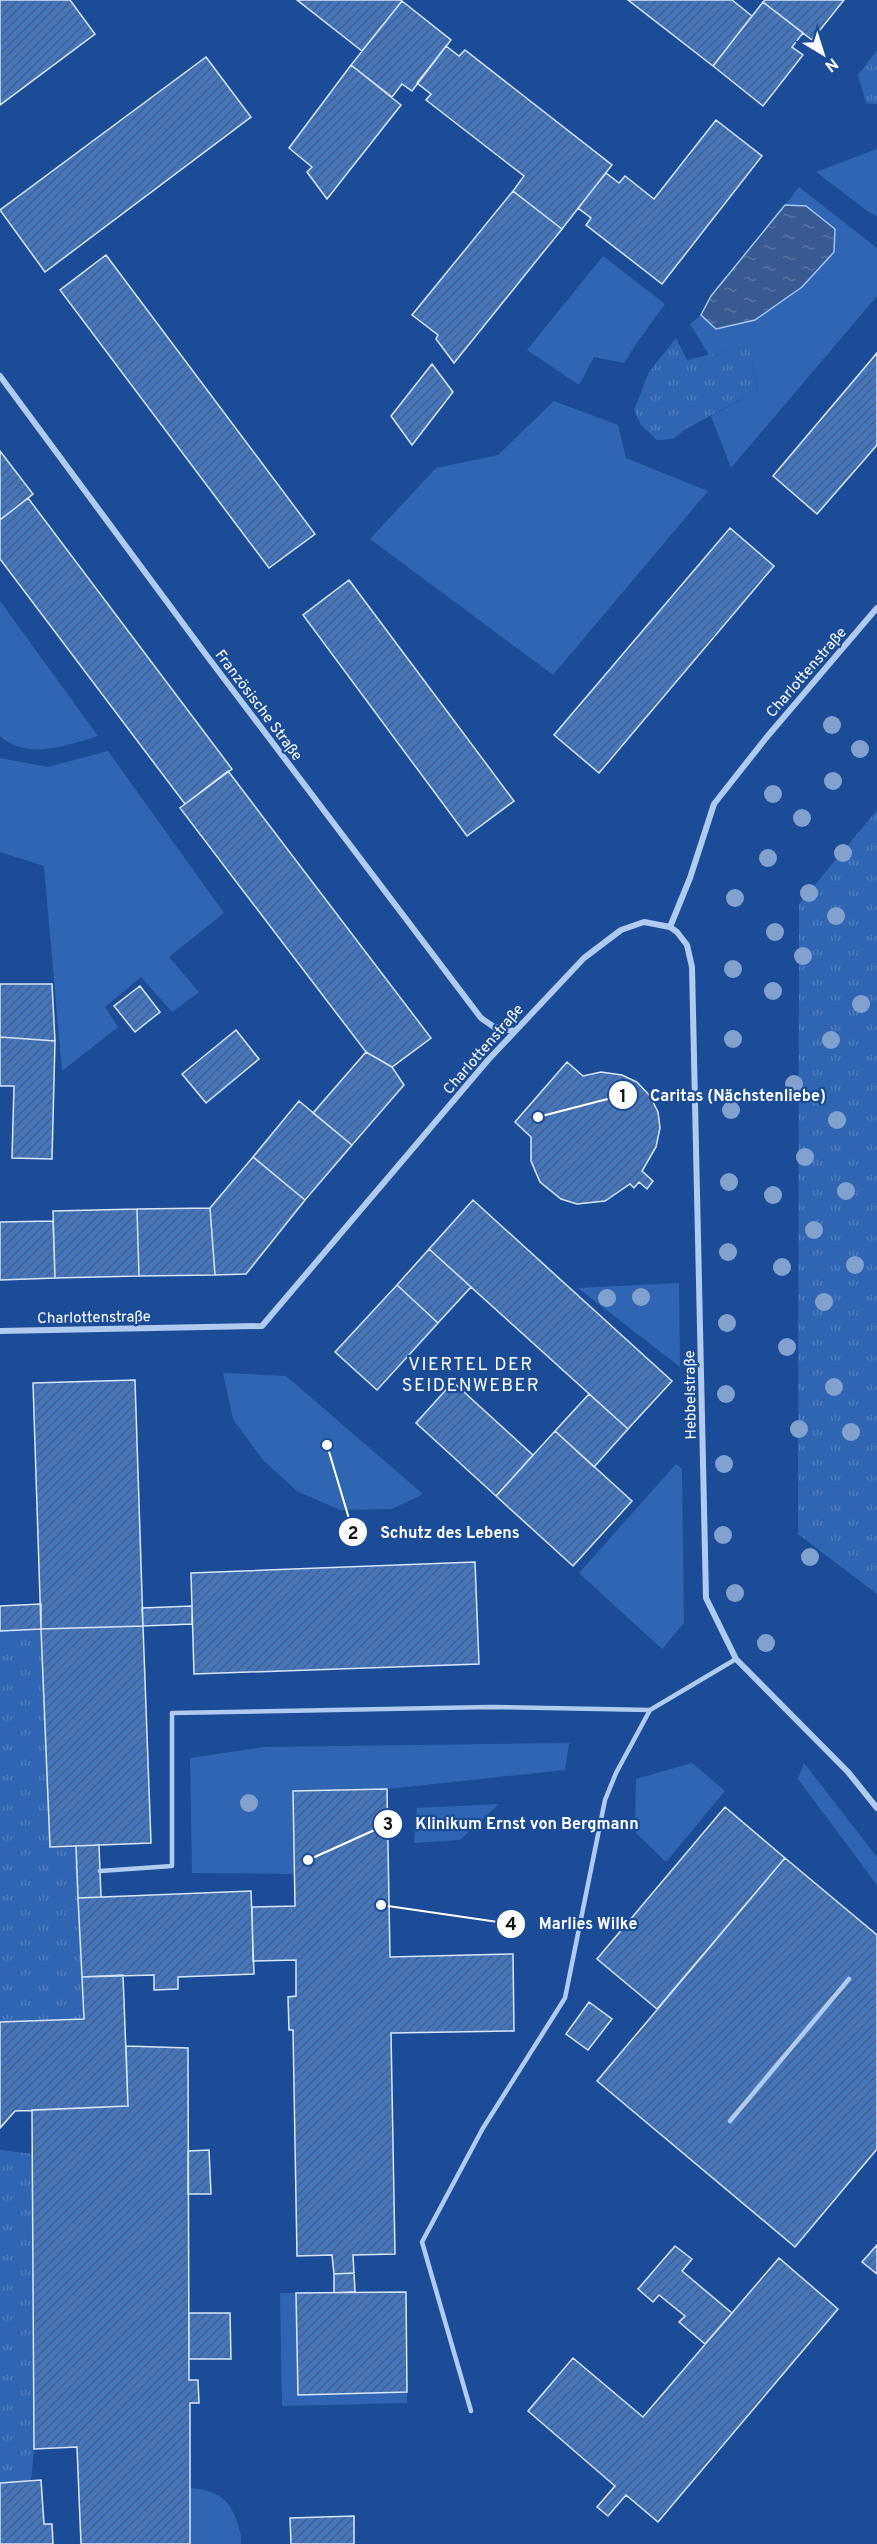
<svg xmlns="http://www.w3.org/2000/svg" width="877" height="2544" viewBox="0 0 877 2544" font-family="Overpass,sans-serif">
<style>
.green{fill:#3065b4}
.park{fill:url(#park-tufts)}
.water{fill:url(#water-ripples);stroke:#a4c4f1;stroke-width:1.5}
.building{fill:url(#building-hatch);stroke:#d7e6fb;stroke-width:1.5}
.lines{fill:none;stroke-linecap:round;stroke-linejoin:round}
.service{stroke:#b0caf0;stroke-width:4.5}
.minor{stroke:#b0caf0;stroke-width:6}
.tree{fill:#83a1ce}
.labels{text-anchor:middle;stroke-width:4.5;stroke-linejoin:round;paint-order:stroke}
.street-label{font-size:15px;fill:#fff;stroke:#1c4c97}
.quarter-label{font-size:18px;letter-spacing:1.5px;fill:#fff;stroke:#1c4c97}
.leader{fill:none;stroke:#fff;stroke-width:2}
.callout-dot{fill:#fff;stroke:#1c4c97;stroke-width:2}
.mark-label{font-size:18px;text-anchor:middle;font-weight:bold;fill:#111}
.callout-label{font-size:16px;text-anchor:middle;font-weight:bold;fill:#fff;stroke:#1c4c97;stroke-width:4.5;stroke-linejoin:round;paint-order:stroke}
</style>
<defs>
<pattern id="park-tufts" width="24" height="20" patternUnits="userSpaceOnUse" patternTransform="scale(1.5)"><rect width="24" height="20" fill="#3065b4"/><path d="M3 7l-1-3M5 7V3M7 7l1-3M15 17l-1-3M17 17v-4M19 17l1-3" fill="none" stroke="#4f7cbf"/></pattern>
<pattern id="water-ripples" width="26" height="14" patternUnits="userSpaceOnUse" patternTransform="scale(1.5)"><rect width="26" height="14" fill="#385a91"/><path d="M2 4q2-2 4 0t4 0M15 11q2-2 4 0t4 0" fill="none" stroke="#5673a2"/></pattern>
<pattern id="building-hatch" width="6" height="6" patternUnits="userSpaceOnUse" patternTransform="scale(1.5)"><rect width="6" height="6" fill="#4575bd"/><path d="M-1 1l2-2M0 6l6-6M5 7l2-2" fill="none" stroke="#486084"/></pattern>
</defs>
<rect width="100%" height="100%" fill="#1c4c97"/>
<path class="green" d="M877,149V216L870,213L816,172Z
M799,187L877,248V296L731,468L711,416L758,390L749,345L709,355L690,324L701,315L716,329L806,206L785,205Z
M603,256L665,304L636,344L624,363L594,357L579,385L527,350Z
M554,401L618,425L626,458L708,491L553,675L370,539L436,468L498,455Z
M0,601L98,736C67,745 28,761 0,736Z
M108,751L224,913L169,957L199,992L172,1012L141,977L105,1007L118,1027L62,1071L44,866L0,852V758L48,767Z
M679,1283L680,1367L578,1288Z
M223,1373L286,1376L423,1494L392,1509L340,1510L297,1491L263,1460L233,1419Z
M676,1464L682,1469L684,1623L662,1649L579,1573Z
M569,1743L565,1770L387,1789L295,1874L192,1873L190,1758L264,1747Z
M692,1763L725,1791L666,1862L635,1832L636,1779Z
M804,1763L877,1857V1885L798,1779Z
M499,1804L460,1840L414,1843L417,1808Z
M280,2293H296L298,2395L407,2392V2403L282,2406Z
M190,2488C215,2490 228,2497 237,2521C239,2529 242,2536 241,2544H190Z"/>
<path class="park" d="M877,50V104L866,103L858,75Z
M676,338L687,360L749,345L758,390L684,430L673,439L657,440L641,425L634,410L649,372Z
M877,810V1594L798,1534L799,904Z
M41,1629L50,1846H76L84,2019L0,2022V1631Z
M0,2150L34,2154V2449L31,2481L0,2483Z"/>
<path class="water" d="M785,205L806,206L835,229L834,252L802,287L755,320L716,329L701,315L711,296Z"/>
<path class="building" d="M0,0H70L95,34L0,105Z
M297,0H401L402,1L362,51Z
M628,0H732L752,16L713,66Z
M765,0H844L812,40L763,2Z
M402,1L451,40L412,91L402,84L392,97L351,65Z
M763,2L803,33L792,47L803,55L763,106L713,66Z
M446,46L459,56L465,50L612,165L562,229L513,191L524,176L426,100L431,94L417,83Z
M206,57L251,117L45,272L0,210Z
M351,65L401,105L327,199L307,172L312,167L289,148Z
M716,120L762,156L662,284L586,225L591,218L578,208L606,173L619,183L625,176L654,199Z
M513,191L562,229L454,363L436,339L438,335L412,315Z
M106,255L315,534L269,568L60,290Z
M877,353V445L817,514L773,476Z
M432,364L453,392L412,445L391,416Z
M0,451L33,494L0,520Z
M28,498L232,769L185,804L0,559V520Z
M730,528L774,566L599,773L554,735Z
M349,580L514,801L467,836L303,615Z
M228,771L431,1038L392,1067L366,1052L180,808Z
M0,984H52L55,1041L0,1037Z
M140,986L160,1012L135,1032L114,1006Z
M236,1030L259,1059L206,1103L182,1074Z
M0,1037L55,1041L52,1159L12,1158L14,1086H0Z
M366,1052L392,1067L404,1085L352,1145L313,1113Z
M567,1062L583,1076L601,1072L622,1075L637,1082L650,1096L658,1112L660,1128L656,1147L642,1171L653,1181L647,1189L639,1182L634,1188L630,1184L605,1201L577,1204L561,1199L540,1182L531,1161V1137L515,1122Z
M299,1101L352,1145L305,1200L253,1157Z
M253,1157L305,1200L246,1274L215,1275L210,1208Z
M473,1200L672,1381L628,1429L429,1249Z
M210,1208L215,1275L139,1276L137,1209Z
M137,1209L139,1276L55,1278L53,1211Z
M53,1221L55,1278L0,1280V1222Z
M429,1249L471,1287L438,1323L397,1285Z
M397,1285L438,1323L377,1390L335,1352Z
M135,1380L143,1626L41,1629L33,1383Z
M453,1382L533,1455L496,1496L416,1423Z
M589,1394L628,1429L594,1467L555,1431Z
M555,1431L632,1501L573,1566L496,1496Z
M475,1562L479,1664L194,1674L191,1573Z
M41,1604V1629L0,1631V1606Z
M192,1606V1624L143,1626L142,1608Z
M143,1626L151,1843L50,1847L41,1629Z
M387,1789L390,1957L513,1954L514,2031L391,2033L395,2254L353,2255L354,2273L334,2274L332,2255L297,2256L293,2030H289L288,1997L296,1996V1960L253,1961L252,1907L295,1906L293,1791Z
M725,1807L785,1858L657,2009L597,1959Z
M99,1845L101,1897L78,1898L76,1846Z
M785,1858L877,1935V2149L795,2247L597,2081Z
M251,1891L254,1974L178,1977V1989L154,1990V1975L82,1977L78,1898Z
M123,1975L128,2106L15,2111L0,2128V2022L84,2019L82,1977Z
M589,2002L612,2019L588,2050L566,2034Z
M126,2046L188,2048L189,2380H198L199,2403H190V2544H81L77,2447L34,2449L32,2110L128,2106Z
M209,2150L211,2194H188V2151Z
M877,2245V2274L862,2262Z
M675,2246L692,2259L682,2271L732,2313L705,2344L679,2322L685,2316L659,2295L653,2302L638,2289Z
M779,2258L838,2309L658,2522L626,2495L608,2516L597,2507L615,2486L528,2411L573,2358L643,2417Z
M354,2273L355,2292L334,2293V2274Z
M406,2292L407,2392L298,2395L296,2293Z
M189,2313H230L231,2359H189Z
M41,2480L44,2524H52L53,2544H0V2483Z
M354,2516V2544H291L290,2518Z"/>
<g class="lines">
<path class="service" d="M100,1871L172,1866V1713L491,1707L650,1710L736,1659
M730,2121L849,1979
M471,2411L422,2242L483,2128L565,1998L605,1800L616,1773L650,1710"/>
<path class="minor" d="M0,376L207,656L481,1018L494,1027L514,1031
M670,927L690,878L714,804L766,738L877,608
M0,1331L262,1326L488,1060L584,958L621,930L644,922L670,927L677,932L687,945L692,967L706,1598L736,1659L848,1772L877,1808"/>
</g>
<g class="tree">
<circle cx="832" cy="725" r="9"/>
<circle cx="860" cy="749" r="9"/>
<circle cx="833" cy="781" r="9"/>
<circle cx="773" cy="794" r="9"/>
<circle cx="802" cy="818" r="9"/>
<circle cx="843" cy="853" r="9"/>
<circle cx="768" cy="858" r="9"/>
<circle cx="809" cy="893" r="9"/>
<circle cx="735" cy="898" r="9"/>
<circle cx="836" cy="916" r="9"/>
<circle cx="775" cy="932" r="9"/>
<circle cx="803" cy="956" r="9"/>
<circle cx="733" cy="969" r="9"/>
<circle cx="773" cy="991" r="9"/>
<circle cx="861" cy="1004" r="9"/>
<circle cx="733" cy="1039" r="9"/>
<circle cx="831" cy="1040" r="9"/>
<circle cx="794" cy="1084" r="9"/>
<circle cx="731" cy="1110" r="9"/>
<circle cx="837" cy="1120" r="9"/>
<circle cx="805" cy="1157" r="9"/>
<circle cx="729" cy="1182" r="9"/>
<circle cx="846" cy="1191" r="9"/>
<circle cx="773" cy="1195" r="9"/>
<circle cx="814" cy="1230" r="9"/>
<circle cx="728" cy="1252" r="9"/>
<circle cx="855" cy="1265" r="9"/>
<circle cx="782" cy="1267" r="9"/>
<circle cx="641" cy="1297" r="9"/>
<circle cx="607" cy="1298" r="9"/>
<circle cx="824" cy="1302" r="9"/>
<circle cx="727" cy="1323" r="9"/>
<circle cx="787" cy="1347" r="9"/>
<circle cx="834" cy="1387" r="9"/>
<circle cx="726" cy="1394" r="9"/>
<circle cx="799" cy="1429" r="9"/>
<circle cx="851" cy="1432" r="9"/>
<circle cx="724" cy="1464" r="9"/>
<circle cx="723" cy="1535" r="9"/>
<circle cx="810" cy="1557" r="9"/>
<circle cx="735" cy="1593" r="9"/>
<circle cx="766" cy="1643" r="9"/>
<circle cx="249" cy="1803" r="9"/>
</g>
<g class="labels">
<g class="street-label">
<text transform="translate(806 672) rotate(-49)" y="5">Charlottenstraße</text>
<text transform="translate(259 705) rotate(53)" y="5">Französische Straße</text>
<text transform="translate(483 1049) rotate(-49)" y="5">Charlottenstraße</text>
<text transform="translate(94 1317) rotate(-1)" y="5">Charlottenstraße</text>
<text transform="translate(690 1395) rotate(-91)" y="5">Hebbelstraße</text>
</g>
<g class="quarter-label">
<text x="471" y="1370">VIERTEL DER<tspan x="471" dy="21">SEIDENWEBER</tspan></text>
</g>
</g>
<path class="leader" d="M538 1117L623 1095M327 1445L353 1532M308 1860L388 1824M381 1905L511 1924"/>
<g class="callout-dot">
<circle cx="538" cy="1117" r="6"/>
<circle cx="327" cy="1445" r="6"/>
<circle cx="308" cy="1860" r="6"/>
<circle cx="381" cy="1905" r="6"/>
<circle cx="623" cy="1095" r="15"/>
<circle cx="353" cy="1532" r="15"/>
<circle cx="388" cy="1824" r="15"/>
<circle cx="511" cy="1924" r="15"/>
</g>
<g class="mark-label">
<text x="623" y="1102">1</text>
<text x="353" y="1539">2</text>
<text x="388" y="1830">3</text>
<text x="511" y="1930">4</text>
</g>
<g class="callout-label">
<text x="738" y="1101">Caritas (Nächstenliebe)</text>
<text x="450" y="1538">Schutz des Lebens</text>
<text x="527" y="1829">Klinikum Ernst von Bergmann</text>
<text x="588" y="1929">Marlies Wilke</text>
</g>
<g transform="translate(823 54) rotate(142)" stroke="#1c4c97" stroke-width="4.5" paint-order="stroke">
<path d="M0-4.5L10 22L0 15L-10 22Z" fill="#ffffff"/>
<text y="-9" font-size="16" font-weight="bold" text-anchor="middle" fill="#ffffff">N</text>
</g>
</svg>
